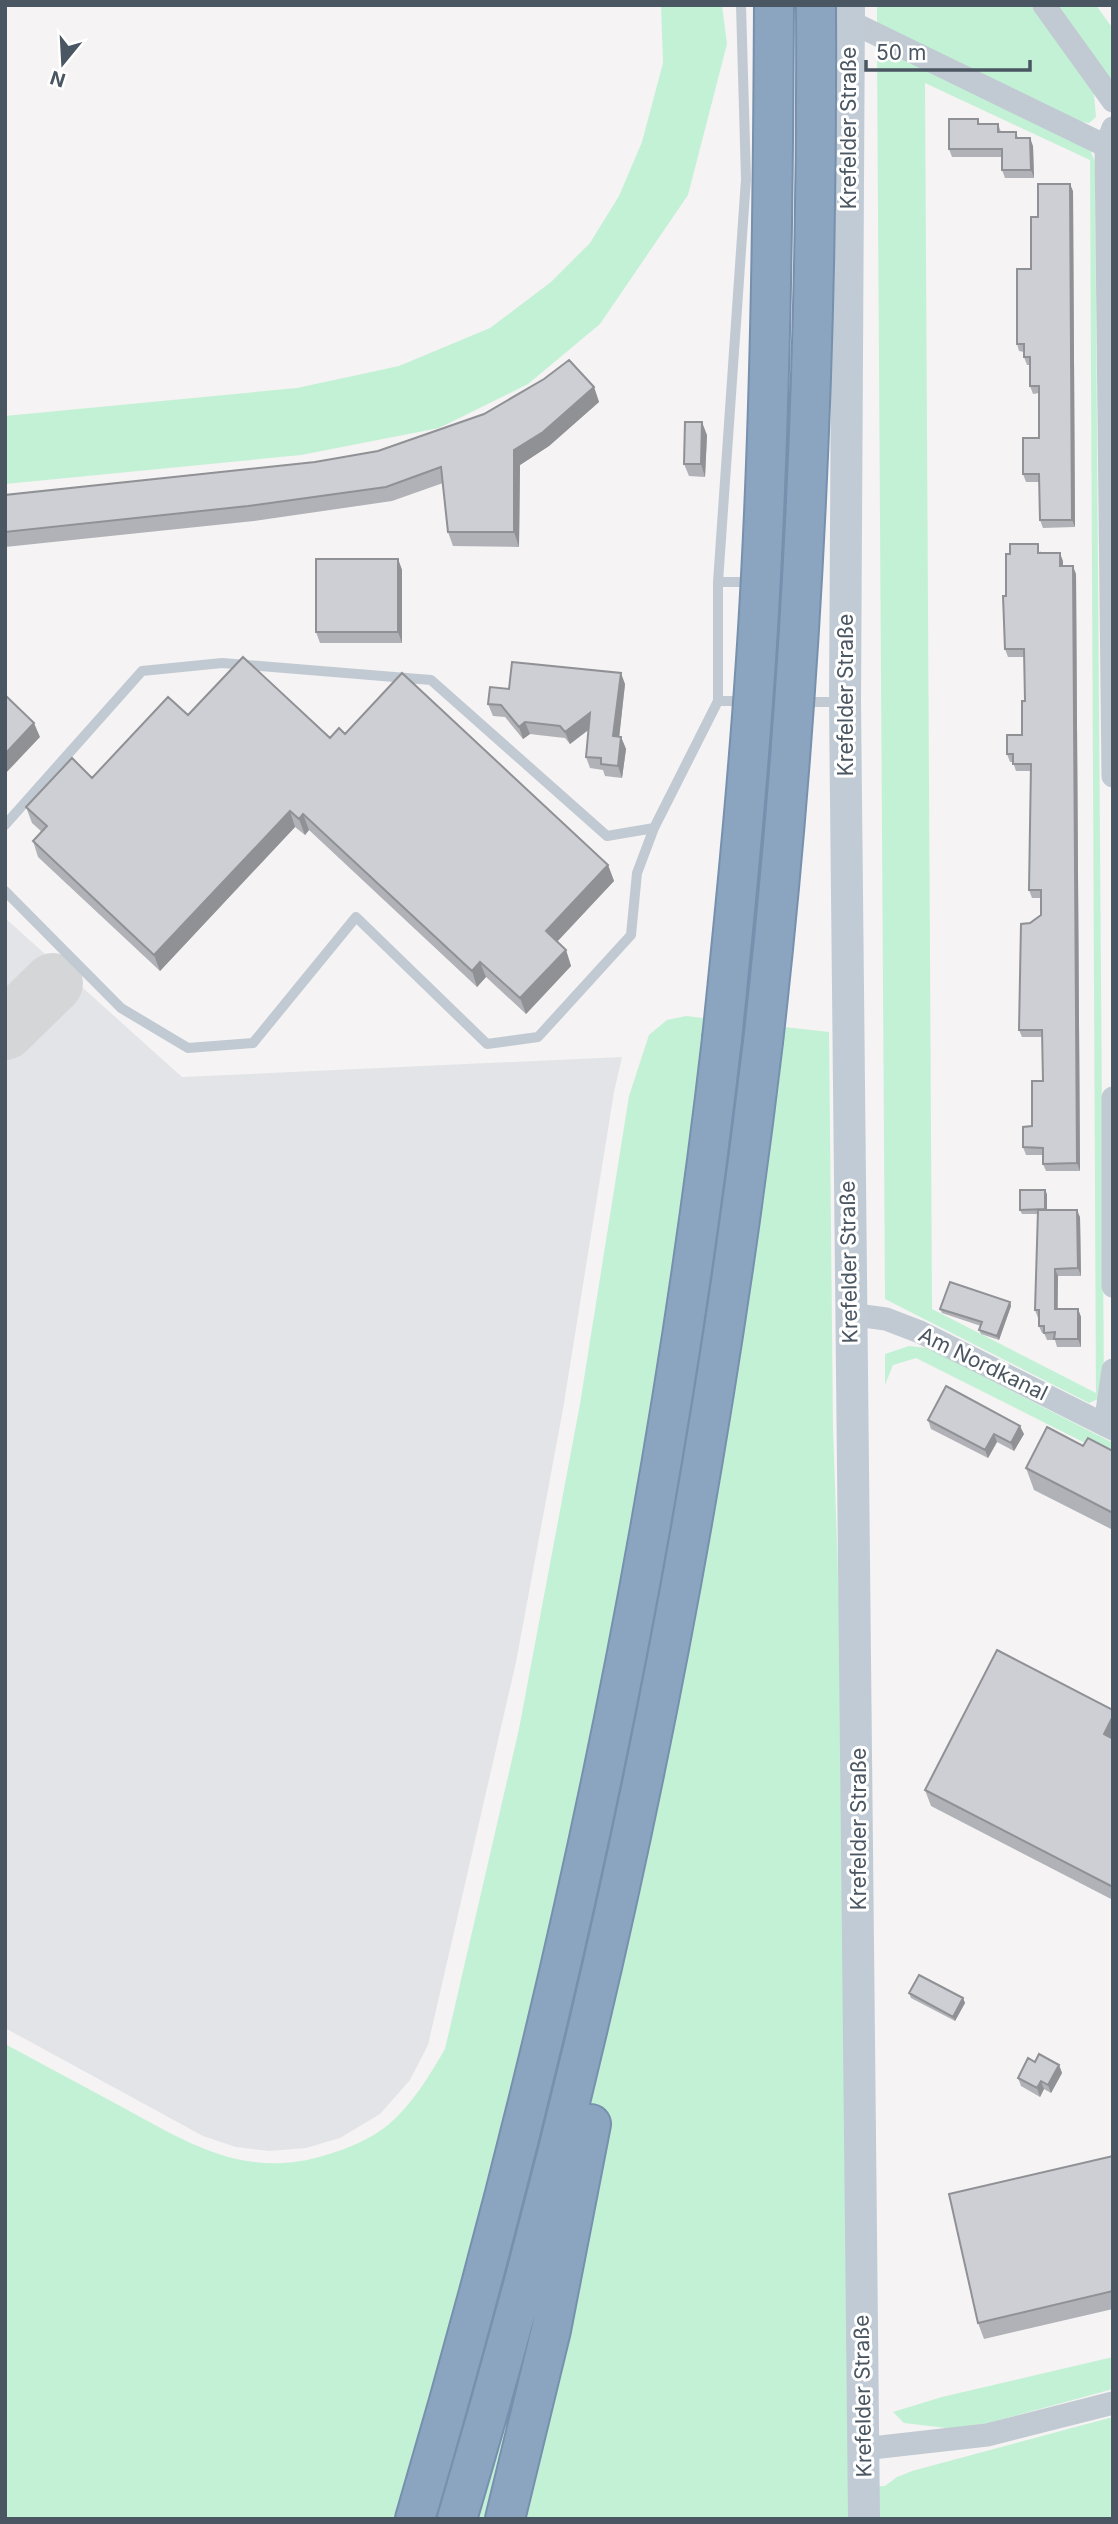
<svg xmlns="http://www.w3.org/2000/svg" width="1118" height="2524" viewBox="0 0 1118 2524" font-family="Inter,sans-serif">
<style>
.airport{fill:#e2e4e7}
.green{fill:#c3f1d5;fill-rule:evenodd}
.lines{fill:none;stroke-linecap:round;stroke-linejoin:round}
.taxiway{stroke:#d5d6d8;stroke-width:60}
.highway-casing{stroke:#7690ad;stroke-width:42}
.lane{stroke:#c1cad2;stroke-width:10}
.street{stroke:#c1cad2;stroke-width:23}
.secondary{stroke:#c1cbd6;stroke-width:32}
.highway{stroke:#8ba5c1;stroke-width:38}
.highway-bridge-casing{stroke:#7690ad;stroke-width:42;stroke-linecap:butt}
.highway-bridge{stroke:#8ba5c1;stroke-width:38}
.wall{fill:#b0b2b7}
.shaded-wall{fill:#909195}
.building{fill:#cdcfd5;stroke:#909195;stroke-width:2}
.labels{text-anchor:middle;stroke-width:6;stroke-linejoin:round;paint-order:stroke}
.street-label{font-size:21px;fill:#4a5661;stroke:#fff}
</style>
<rect width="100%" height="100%" fill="#f5f3f3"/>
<path class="airport" d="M5,918L182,1077L622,1057L614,1092L563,1409L516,1662L428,2045L410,2080L380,2114L340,2138L306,2148L269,2151L236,2147L203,2136L5,2028Z"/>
<path class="green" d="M661,5H722L727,44L688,195L600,324L528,384L439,428L301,455L5,484V416L297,388L399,366L490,328L551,282L590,243L619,196L642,142L663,63Z
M877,5H1037L1093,84L1096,117L1089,123L1075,121L877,28Z
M1056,5H1096L1113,29V84Z
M877,52H888L1089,147L1095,162L1104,1389L1103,1397L1089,1403L885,1299ZM925,83L1090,160L1096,1393L932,1309Z
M686,1016L829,1032L833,1428L843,1715L857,2487L885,2486L897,2477L912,2471L1113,2417V2519H5V2044C44,2065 83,2086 122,2107C190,2144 246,2180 326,2155C347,2149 371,2139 388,2125C412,2105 429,2076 445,2049L519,1729L580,1404L629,1096L649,1035L667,1020Z
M909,1346L928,1348L1113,1443V1457L916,1358L893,1365L885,1385V1354Z
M1113,2357V2389L963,2430L904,2423L893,2412L942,2397Z"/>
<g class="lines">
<path class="taxiway" d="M5,1030L53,983"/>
<g class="highway-casing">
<path id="highway" d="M415,2519C558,2034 664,1542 722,1039
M457,2519C601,2033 703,1545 763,1042
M505,2519L551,2330L591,2124"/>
</g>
<path class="lane" d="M718,582H754
M718,701V582L746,179L741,5
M799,702H842
M5,825L142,671L222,663L431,680L607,836L654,828
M5,891L121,1008L188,1048L253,1043L356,917L487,1044L538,1037L631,935L637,873L654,828L718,701H748"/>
<path class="street" d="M1044,5L1113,101
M849,21L1106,146
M1113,128L1106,146L1113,776
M1113,1098V1286
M849,1314L886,1319L920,1332L1113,1429
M1105,1425L1113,1370
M863,2449L987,2435L1113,2403"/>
<path class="secondary" d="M849,5L845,702L864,2519"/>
<use href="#highway" class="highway"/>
<g class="highway-bridge-casing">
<path id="highway-bridge" d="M722,1039C738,885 753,731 761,576C771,386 773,196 774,5
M763,1042C802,698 818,351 816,5"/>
</g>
<use href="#highway-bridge" class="highway-bridge"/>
</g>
<path class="wall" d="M980,124H998L1001,132H1016L1018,138L1033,146L1034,178H1005L1002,170V157H952L949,149Z
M1073,191L1075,527L1043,528L1040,520L1039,482H1026L1023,474L1039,438V393L1033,394L1030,386V365H1027L1024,357V352L1019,351L1017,344L1031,269L1038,217Z
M594,387L599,402L549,446L520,465L519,547L453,546L448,532L443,483L392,501L254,521L5,547V495L315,462L378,451Z
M707,435L705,477L689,476L684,464Z
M1041,551V553L1063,561V566L1076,574L1080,1171H1046L1043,1164V1155H1026L1023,1147L1032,1126L1043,1081V1037H1022L1019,1030L1030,923L1041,915V898H1032L1029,890L1031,771H1016L1013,762H1010L1007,754L1022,735L1025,701L1024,657H1008L1005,649L1006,596Z
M398,559L402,570V643H320L316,632Z
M625,684L619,737H621L626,749L622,778L605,776L603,770L590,768L586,757L589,729L570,744L565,738L538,735L530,734L523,739L505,717L493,716L488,704L509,689Z
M188,715L330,738L345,734L608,865L614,881L557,942L566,950L571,966L526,1014L486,977L477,987L309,830L305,835L295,827L160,971L38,857L33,841L42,832L32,823L26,807L92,778Z
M1047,1194V1210L1080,1217L1081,1276H1058V1309H1078L1081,1317V1347H1057L1055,1340H1047L1044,1333H1042L1039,1326V1318H1038L1035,1310L1038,1214H1022L1020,1210Z
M1010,1302L1011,1306L999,1340L981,1334L979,1330L981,1326L942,1313L940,1309Z
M928,1420L1024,1434L1014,1451L997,1442L988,1458L931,1429Z
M1083,1446L1113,1451V1530L1034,1490L1026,1468Z
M1113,1710V1900L931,1806L925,1790Z
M909,1993L963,1998L965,2003L955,2021L911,1998Z
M1035,2062L1059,2065L1062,2073L1051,2093L1044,2089L1040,2097L1021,2086L1018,2078Z
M1113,2156V2309L984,2339L978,2323Z"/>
<path class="shaded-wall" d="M1030,138L1033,146L1034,178L1031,170Z
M1070,184L1073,191L1075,527L1072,520Z
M594,387L599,402L549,446L520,465L519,547L514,532V450Z
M702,422L707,435L705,477L701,464Z
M1060,553L1063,561V574L1060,566Z
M398,559L402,570V643L398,632Z
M1073,566L1076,574L1080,1171L1077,1163Z
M621,673L625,684L618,748L613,736Z
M590,713L595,725L570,744L565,732Z
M525,722L530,734L523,739L519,727Z
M34,723L40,737L5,774V754Z
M621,737L626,749L622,778L618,766Z
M290,811L295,827L160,971L154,955Z
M303,814L309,830L305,835L299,819Z
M608,865L614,881L552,947L546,931Z
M566,950L571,966L526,1014L520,998Z
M480,962L486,977L477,987L472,971Z
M1045,1190L1047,1194V1214L1045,1209Z
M1077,1210L1080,1217L1081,1276L1078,1268Z
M1055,1269L1058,1276L1057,1317L1055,1309Z
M1010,1302L1011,1306L999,1340L997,1336Z
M1078,1309L1081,1317V1347L1078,1339Z
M1020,1426L1024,1434L1014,1451L1011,1443Z
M994,1434L997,1442L988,1458L985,1450Z
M1113,1716V1744L1104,1734Z
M963,1998L965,2003L955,2021L953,2017Z
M1059,2065L1062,2073L1051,2093L1048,2085Z
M1041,2081L1044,2089L1040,2097L1037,2088Z"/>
<path class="building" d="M949,119H978V124H998V132H1016V138H1030L1031,170H1002V149H949Z
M1038,184H1070L1072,520H1040L1039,474H1023V438H1039V386H1030V357H1024V344H1017V269H1031V217H1038Z
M569,360L594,387L543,432L514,450V532H448L441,467L386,487L248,506L5,532V495L315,462L378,451L484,414L544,379Z
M685,422H702L701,464H684Z
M1010,544H1038V553H1060V566H1073L1077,1163L1043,1164V1148L1023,1147V1127L1032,1126V1081H1043L1042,1030H1019L1021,924L1030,923L1041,915V890H1029L1031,764H1013V754H1007V735H1022V701H1025L1024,649H1005L1003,596H1006V554H1010Z
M316,559H398V632H316Z
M243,657L330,738L339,728L345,734L402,673L608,865L546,931L566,950L520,998L480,962L472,971L303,814L299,819L290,811L154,955L33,841L47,826L26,807L72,758L92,778L168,697L188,715Z
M512,662L621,673L613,736L621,737L618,766L601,764V758L586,757L590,713L565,732L560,726L534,723L525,722L519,727L501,705L488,704L490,687L509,689Z
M5,695L34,723L5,754Z
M1020,1190H1045V1209L1020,1210Z
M1038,1210H1077L1078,1268L1055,1269V1309H1078V1339H1054L1055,1332L1044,1333V1326H1039V1310H1035Z
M950,1282L1010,1302L997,1336L979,1330L982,1322L940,1309Z
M946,1386L1020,1426L1011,1443L994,1434L985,1450L928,1420Z
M1047,1427L1083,1446L1088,1438L1113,1451V1513L1026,1468Z
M997,1650L1113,1710V1716L1104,1734L1113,1739V1887L925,1790Z
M919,1975L963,1998L953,2017L909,1993Z
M1039,2054L1059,2065L1048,2085L1041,2081L1037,2088L1018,2078L1028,2058L1035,2062Z
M1113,2156V2291L978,2323L949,2194Z"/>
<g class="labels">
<g class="street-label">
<text transform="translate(849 128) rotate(-90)" y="7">Krefelder Straße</text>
<text transform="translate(846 695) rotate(-90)" y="7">Krefelder Straße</text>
<text transform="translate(849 1262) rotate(-91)" y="7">Krefelder Straße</text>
<text transform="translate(983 1364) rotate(26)" y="7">Am Nordkanal</text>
<text transform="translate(859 1829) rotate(-90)" y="7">Krefelder Straße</text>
<text transform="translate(863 2396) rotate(-91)" y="7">Krefelder Straße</text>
</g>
</g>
<rect width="1118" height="2524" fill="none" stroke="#4a5661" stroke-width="14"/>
<g transform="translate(63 63) rotate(198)" stroke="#ffffff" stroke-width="5" paint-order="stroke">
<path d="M0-5L12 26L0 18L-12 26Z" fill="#4a5661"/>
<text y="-10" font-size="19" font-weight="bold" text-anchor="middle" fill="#4a5661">N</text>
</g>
<path d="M866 60v10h164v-10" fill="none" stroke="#4a5661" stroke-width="3.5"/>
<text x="876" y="60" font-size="21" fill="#4a5661" stroke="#ffffff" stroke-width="5" paint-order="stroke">50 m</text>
</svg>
